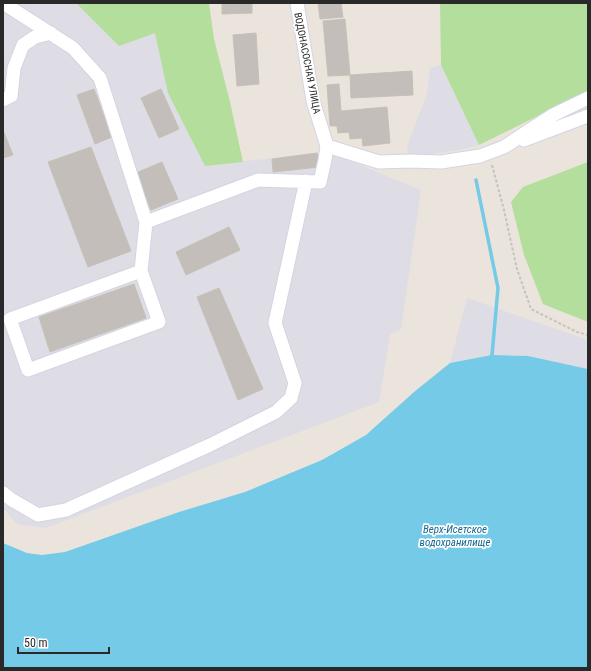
<svg xmlns="http://www.w3.org/2000/svg" width="591" height="671" viewBox="0 0 591 671" font-family="'Roboto Condensed',sans-serif">
<style>
.industrial{fill:#dedce4}
.green{fill:#b3de9c}
.water{fill:#75cae7}
.lines{fill:none;stroke-linecap:round;stroke-linejoin:round}
.stream{stroke:#75cae7;stroke-width:3.5}
.building{fill:#c3beb9;stroke:#c6c0b6}
.minor-casing{stroke:#d2d5e1;stroke-width:15}
.path{stroke:#c3c3c3;stroke-width:2;stroke-dasharray:3 2;stroke-linecap:butt}
.minor{stroke:#fff;stroke-width:13}
.labels{text-anchor:middle;stroke-width:3.5;stroke-linejoin:round;paint-order:stroke}
.street-label{font-size:10px;fill:#292929;stroke:#fff}
.water-label{font-size:11px;font-style:italic;fill:#156892;stroke:#fff}
</style>
<rect width="100%" height="100%" fill="#ebe4dc"/>
<path class="industrial" d="M3,3H111L171,6L205,166L317,153L343,158L421,190L401,329L390,335L379,402L46,528L17,524L3,508Z
M441,65L479,145L459,150L409,157L407,147L427,93L430,68Z
M467,298L588,340V369L528,356L492,355L450,363Z"/>
<path class="green" d="M76,3H209L214,39L230,102L243,162L205,166L168,93L155,33L119,46Z
M440,3H588V91L479,145L441,65Z
M588,162V322L543,304L524,255L511,202L523,187Z"/>
<path class="water" d="M492,355L528,356L588,369V668H3V543L27,553L42,555L65,552L179,512L245,492L322,460L366,435L414,392L450,363Z"/>
<g class="lines">
<path class="stream" d="M476,180L498,288L492,355L490,358"/>
</g>
<path class="building" d="M222,3H252V13L222,14Z
M318,3H341L343,17L320,19Z
M345,19L350,75L328,76L323,21Z
M256,33L259,84L237,86L233,35Z
M412,71L413,95L351,98L350,75Z
M339,84L341,111L387,107L390,143L363,146L362,138L350,139L349,132L338,133L337,126H330L327,85Z
M94,89L112,137L95,144L77,95Z
M161,89L179,129L159,138L141,98Z
M3,130L13,155L3,158Z
M91,147L131,251L88,267L48,162Z
M317,153L319,167L273,172L272,159Z
M162,162L178,199L151,210L136,173Z
M229,227L240,250L186,275L176,252Z
M134,284L146,318L50,352L39,317Z
M219,288L263,389L238,400L197,297Z"/>
<g class="lines">
<g class="minor-casing">
<path id="minor" d="M3,3L73,48L100,78L146,222
M3,100L11,96L14,68L23,45L35,37L51,33
M524,140L588,116
M327,146L379,162L410,161L441,162L480,156L504,147L553,115L588,98
M141,271L10,319L28,370L159,322L141,271L146,222L258,180L320,182L325,160L327,146L313,101L297,3
M3,493L12,500L38,515L66,510L210,445L276,412L291,398L295,383L275,323L306,181"/>
</g>
<path class="path" d="M492,165L504,210L517,269L531,309L577,332L588,335"/>
<use href="#minor" class="minor"/>
</g>
<g class="labels">
<g class="street-label">
<text transform="translate(308 63) rotate(79)" y="4">ВОДОНАСОСНАЯ УЛИЦА</text>
</g>
<g class="water-label">
<text x="455" y="533">Верх-Исетское<tspan x="455" dy="13">водохранилище</tspan></text>
</g>
</g>
<rect width="591" height="671" fill="none" stroke="#292929" stroke-width="8"/>
<path d="M18 647v6h91v-6" fill="none" stroke="#292929" stroke-width="2"/>
<text x="24" y="647" font-size="12" fill="#292929" stroke="#ffffff" stroke-width="3" paint-order="stroke">50 m</text>
</svg>
